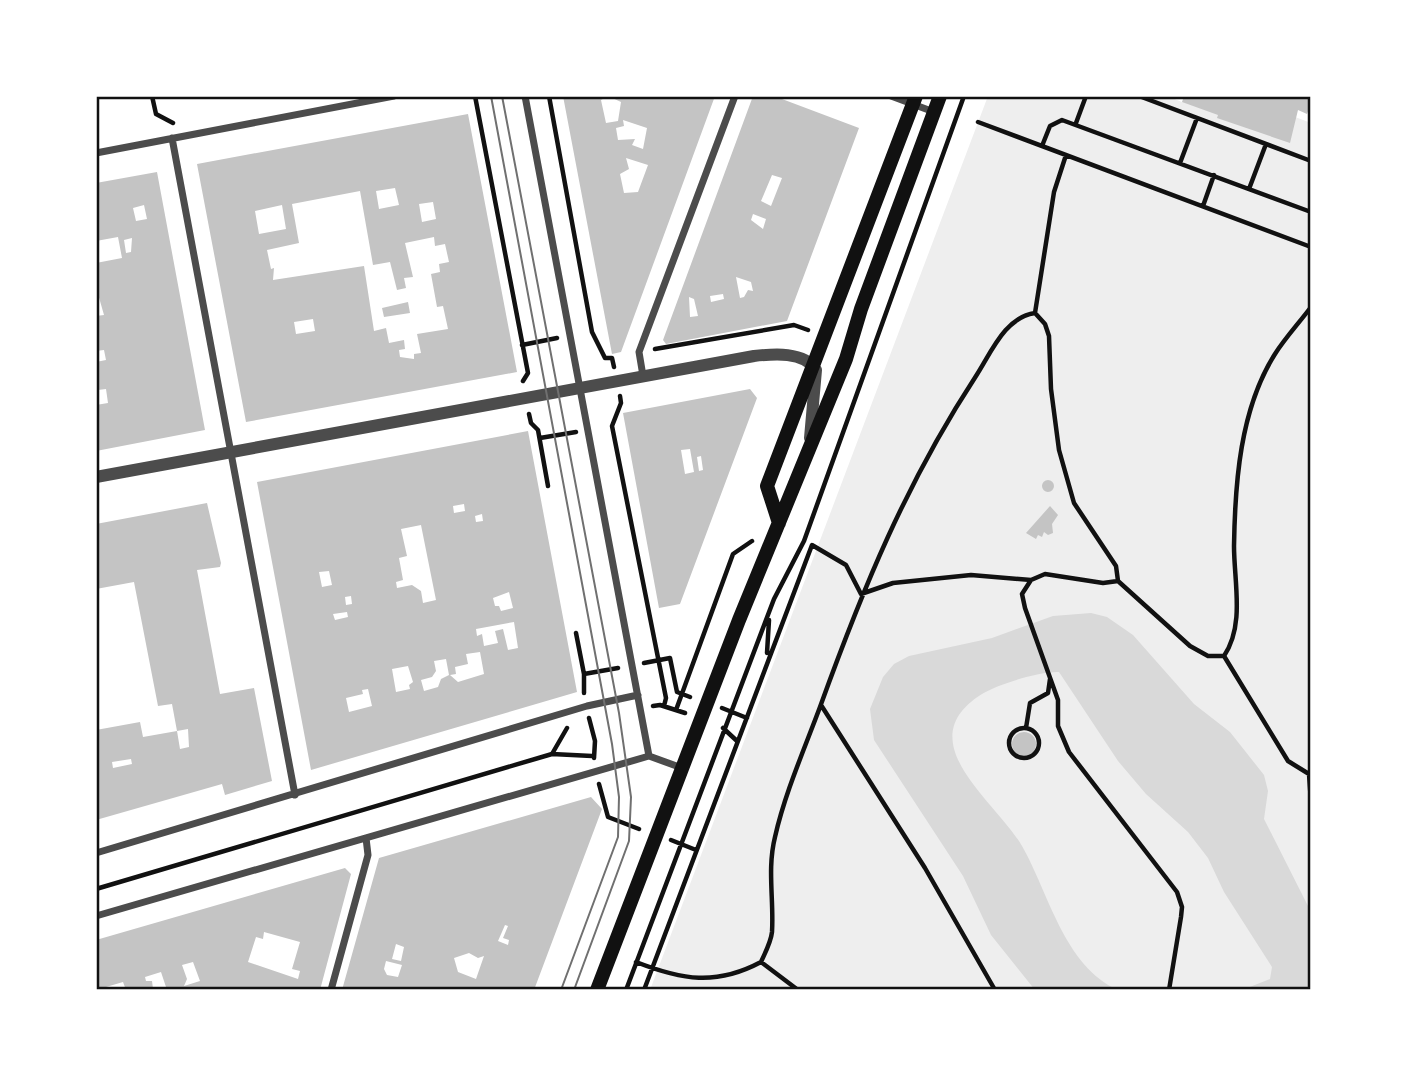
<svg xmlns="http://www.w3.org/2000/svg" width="1407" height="1086" viewBox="0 0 1407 1086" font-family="'Asap Condensed',sans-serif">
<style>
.green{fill:#eee}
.water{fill:#d9d9d9}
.building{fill:#c4c4c4;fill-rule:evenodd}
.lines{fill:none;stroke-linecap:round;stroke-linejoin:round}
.path{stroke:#111;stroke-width:4.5}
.minor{stroke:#4c4c4c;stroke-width:7}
.tertiary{stroke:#4c4c4c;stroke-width:12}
.secondary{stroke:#111;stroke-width:14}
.tram{stroke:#707070;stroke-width:2}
.neatline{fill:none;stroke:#111;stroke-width:2.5}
</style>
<rect width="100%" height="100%" fill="#fff"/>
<path class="green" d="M988,96H1167L1182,102L1240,96L1311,123V990H650Z"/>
<path class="water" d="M1091,613L1107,617L1133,635L1194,704L1230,732L1264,775L1268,791L1264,819L1311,912V990H1242L1270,979L1272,967L1224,892L1208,858L1188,832L1146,794L1118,761L1059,672C1041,671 998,684 982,694C907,741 995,800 1022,846C1049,893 1064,966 1118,990H1035L991,935L963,876L874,740L870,709L883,677L894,664L909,656L992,638L1053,616Z"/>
<path class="building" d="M563,96H715L621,352L612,354ZM608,96L621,102L618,121L606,123L601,100ZM623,120L647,128L643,149L632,145L635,139L618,140L616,128L624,126ZM626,158L648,165L638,192L624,193L620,174L629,169Z
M753,96H774L859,128L787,321L666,344L663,340ZM772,175L782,178L771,206L761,201ZM753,214L766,219L763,229L751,220ZM736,277L751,282L753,291L748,290L744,297L740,298ZM723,294L724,299L711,302L710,296ZM689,297L694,299L698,316L690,317Z
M1184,96H1311V104L1307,114L1298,110L1290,143L1217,118L1218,115L1182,102Z
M468,114L517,372L246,422L197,164ZM395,188L399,205L379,209L376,191ZM360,191L373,265L390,262L397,290L406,288L404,278L413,277L405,243L434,237L435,246L445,244L449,262L439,264L440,272L431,274L437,307L443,306L448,329L417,334L421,353L414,354V359L400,357L399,350L405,349L404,340L389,343L386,328L374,331L364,266L273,280L274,268L271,269L267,250L299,243L292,204ZM433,202L436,219L422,222L419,204ZM282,205L286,229L259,234L255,211ZM313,319L315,331L296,334L294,322Z
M157,172L205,430L96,451V405L108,403L106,389L98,390L96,403V362L106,360L104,350L96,351V316L104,315L96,287V263L122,258L118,237L96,241V183ZM144,205L147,219L136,221L133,208ZM132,238L131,252L126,253L124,240Z
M408,302L410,313L384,317L382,308Z
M750,389L757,398L680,604L659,608L623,413ZM690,449L694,472L685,474L681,450ZM701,456L703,470L699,471L697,457Z
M528,431L577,692L311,770L257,482ZM464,504L465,511L454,513L453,506ZM482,514L483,521L476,522L475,516ZM421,525L436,600L423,603L421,591L412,585L397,588L396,582L403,580L399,558L407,556L401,529ZM329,571L332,585L322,587L319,572ZM509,592L513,608L501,611L499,606H495L493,598ZM351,596L352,604L346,605L345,597ZM347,612L348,617L335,620L333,614ZM514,622L518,648L508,650L503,629L495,631L498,643L484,646L482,634L477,636L476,629ZM480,652L484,674L458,682L450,675L456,674L455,667L468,664L466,654ZM446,659L449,675L441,679L438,687L424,691L421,680L432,677L436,671L434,661ZM408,666L413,682L409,685L410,689L396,692L392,669ZM362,690L368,689L372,706L349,712L346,698L363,694Z
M1042 486a6 6 0 1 1 12 0a6 6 0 1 1-12 0Z
M207,503L221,563L220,567L197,570L220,694L254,688L272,781L225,795L222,784L96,820V730L140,722L143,737L177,731L172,704L158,706L134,582L96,589V524ZM188,729L189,747L180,749L177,731ZM131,759L132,764L113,768L112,762Z
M1050,506L1058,515L1052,524L1053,533L1048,535L1044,532L1042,537L1038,535L1036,539L1026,533Z
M1012 744a12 12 0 1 1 24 0a12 12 0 1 1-24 0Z
M591,797L602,809L534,990H342L379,858ZM505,925L508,926L503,938L509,940L508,945L498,941ZM396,944L404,947L401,961L392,959ZM469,953L478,958L484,956L476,979L458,972L454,958ZM386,961L402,965L398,977L387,975L384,969Z
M345,868L351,874L320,990H167L161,972L145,977L146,981H152L153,989L126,990L123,982L106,987L107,990H96V940ZM264,932L300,942L292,969L300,971L298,979L248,962L256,937L263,939ZM193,962L200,981L184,986L187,979L182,965Z"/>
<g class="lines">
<path class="path" d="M152,96L156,114L173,123
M475,96L528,373L523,381
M549,96L592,332L605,358H612L614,367
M1139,96L1311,161
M978,122L1311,247
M1076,123L1086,96
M1042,146L1050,126L1062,120L1311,212
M1180,163L1197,118
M1249,189L1266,144
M1203,206L1214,175
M1035,313L1045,324L1049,336L1051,389L1059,450L1074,503L1116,566L1118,581
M522,345L557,338
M655,349L794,325L808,330
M620,396L621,403L612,426L666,698L664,706
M529,414L531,423L538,430L548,486
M540,438L576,432
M1031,580L1022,594L1025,608L1058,700V726L1069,752L1177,892L1182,907L1181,917L1169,990
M576,633L584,674V693
M767,653L769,620
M1224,656C1245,625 1234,582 1234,546C1235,483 1240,409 1275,354C1285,338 1299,323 1311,307
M644,663L670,658L677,692L690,697
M584,674L618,668
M821,705L925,868L995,990
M653,706L660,705L685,713
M722,708L747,718
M676,710L733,554L752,541
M589,718L595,741L594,758
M1009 743a15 15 0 1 1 30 0a15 15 0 1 1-30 0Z
M723,728L737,741
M1026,728L1030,703L1048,693L1050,679
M552,754L592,756
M599,784L608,817L639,829
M671,840L696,850
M96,889L552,754L567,728
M636,962C682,980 716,986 761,962L798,990
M761,962C765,953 771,942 772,932C774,900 767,869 775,837C785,793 804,750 820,707C863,588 906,483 976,376C991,353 1005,317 1035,313L1054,192L1066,155
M626,990L774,599L804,541L964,96
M644,990L812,545L846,565L861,594L893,583L971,575L1031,580L1045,574L1103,583L1118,581L1190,646L1208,656H1224L1288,761L1309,774L1311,802"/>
<path class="minor" d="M525,96L649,756
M891,96L934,112
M172,138L295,795
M96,153L394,96
M643,376L639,352L735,96
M649,756L682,768
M96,853L587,706L638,695
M96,916L649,756
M331,990L368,855L366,838"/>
<path class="tertiary" d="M96,477L754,356C773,354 804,351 816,370L810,438"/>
<path class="secondary" d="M779,523L767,486L916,96
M597,990L739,620L846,359L861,309L940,96"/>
<path class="tram" d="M491,96L612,744L619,797L618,837L561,990
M502,96L619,713L631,797L629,841L574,990"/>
</g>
<rect width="1407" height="1086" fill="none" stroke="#ffffff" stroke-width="196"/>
<rect x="98" y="98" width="1211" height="890" class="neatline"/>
</svg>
